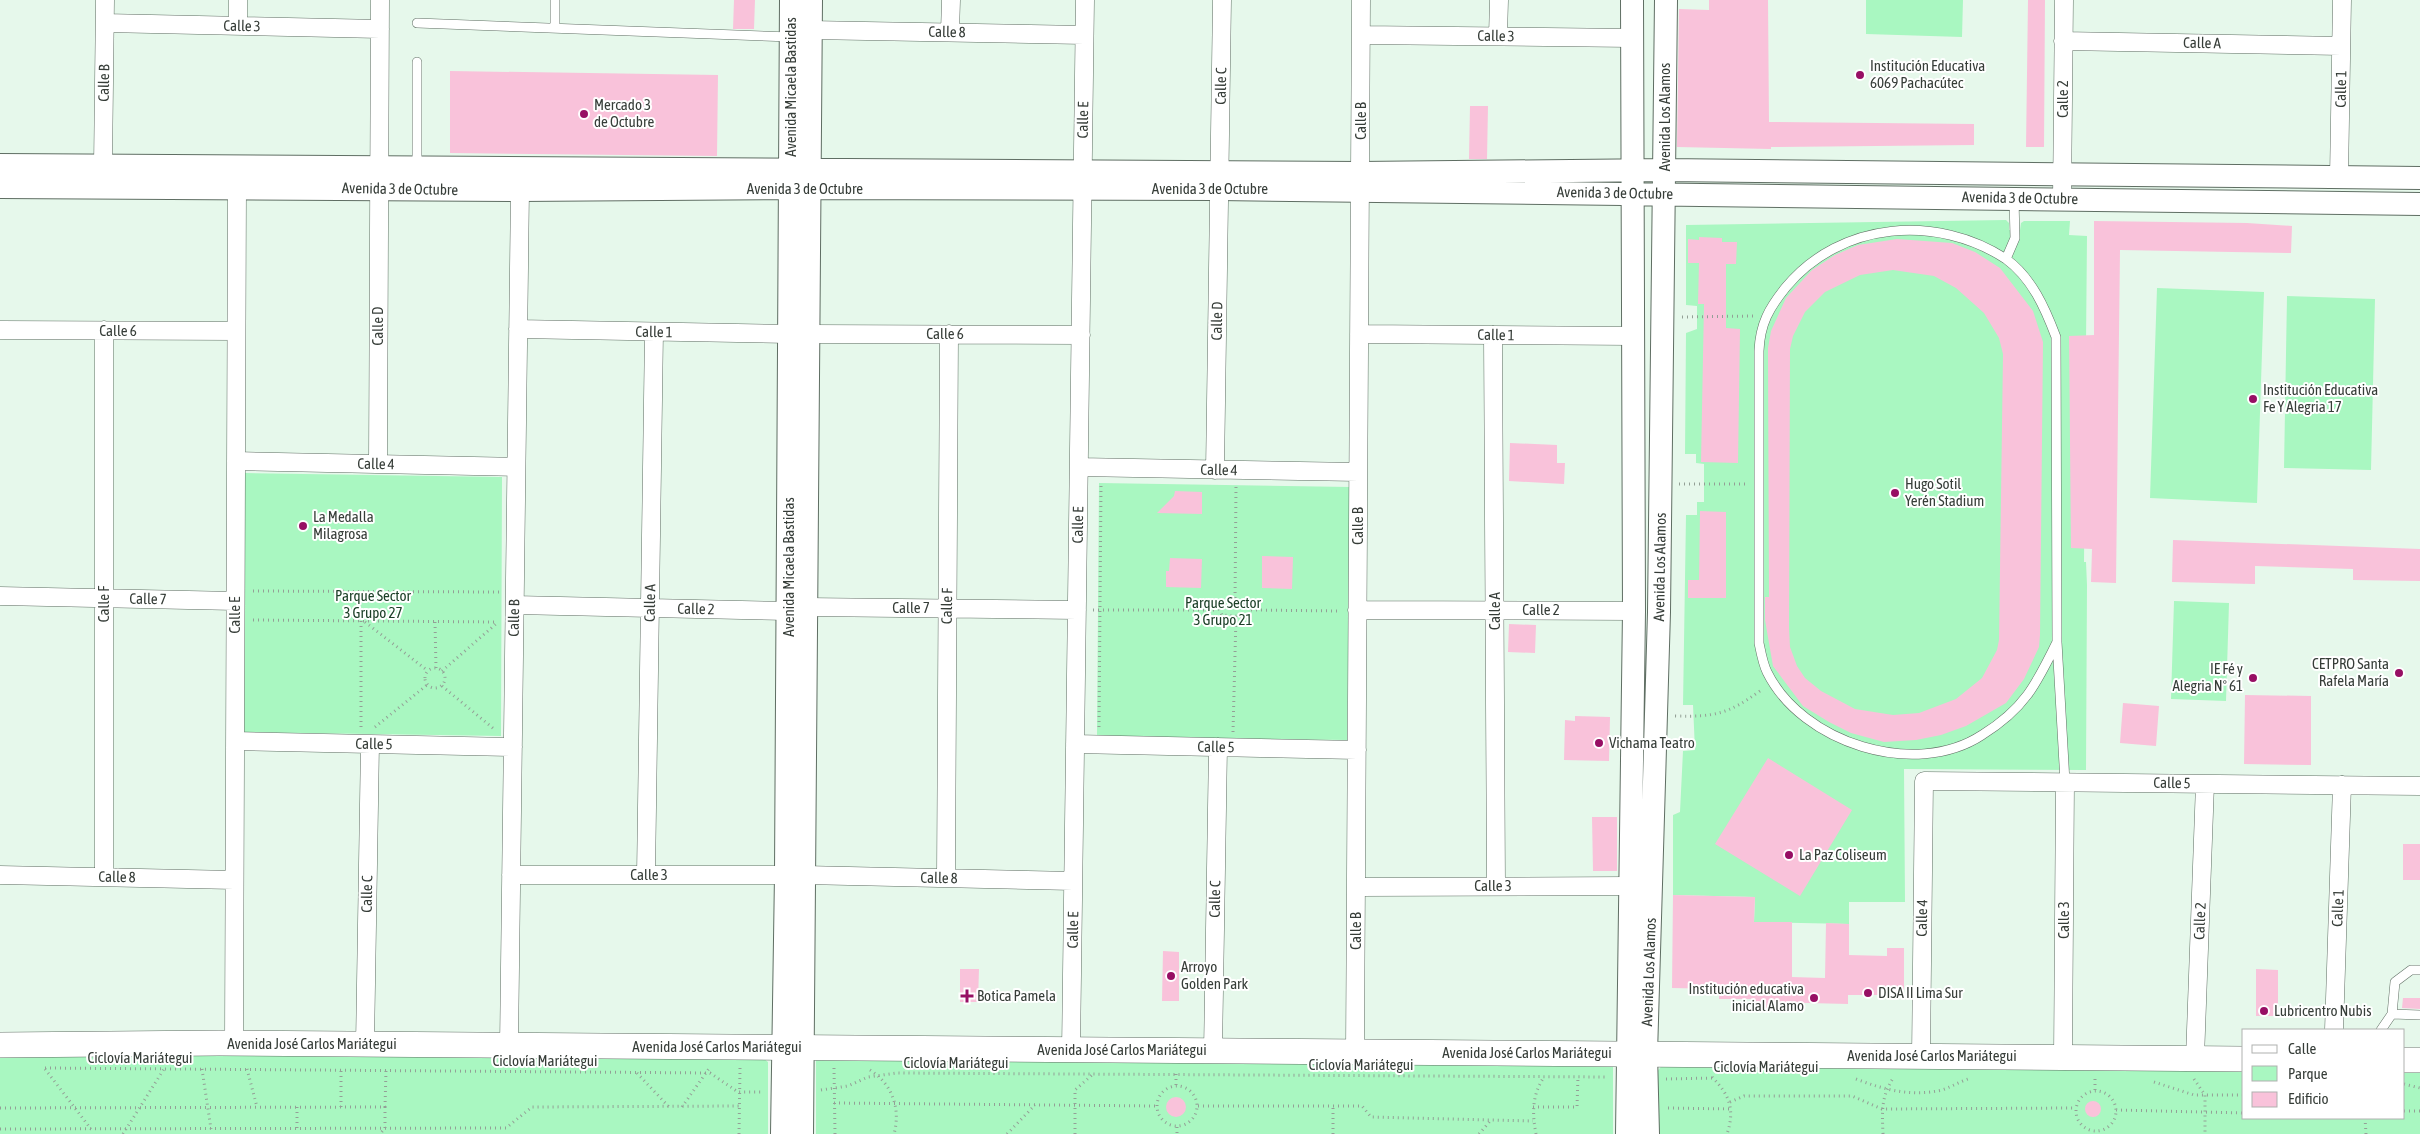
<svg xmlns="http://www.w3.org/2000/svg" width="2420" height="1134" viewBox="0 0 2420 1134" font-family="'Asap Condensed',sans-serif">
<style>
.green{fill:#a9f7c1}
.building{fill:#f9c2da;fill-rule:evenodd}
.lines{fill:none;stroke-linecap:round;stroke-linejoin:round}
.service-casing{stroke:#5f6e63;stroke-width:10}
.minor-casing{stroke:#5f6e63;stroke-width:19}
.tertiary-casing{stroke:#5f6e63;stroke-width:24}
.secondary-casing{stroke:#5f6e63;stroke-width:26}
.path{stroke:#93a096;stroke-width:3;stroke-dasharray:1 4;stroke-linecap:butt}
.service{stroke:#fff;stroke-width:9}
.minor{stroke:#fff;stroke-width:18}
.tertiary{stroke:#fff;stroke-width:22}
.secondary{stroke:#fff;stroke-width:25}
.poi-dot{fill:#970f64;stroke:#fff;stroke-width:2}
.labels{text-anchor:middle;stroke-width:4;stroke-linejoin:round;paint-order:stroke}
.street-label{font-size:15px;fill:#363d38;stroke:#fff}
.poi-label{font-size:15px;fill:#363d38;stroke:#fff;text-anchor:start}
.park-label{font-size:15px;fill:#1c4028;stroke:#fff}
</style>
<rect width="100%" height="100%" fill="#e6f8eb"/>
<path class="green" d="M1866,0H1963L1962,37L1866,34Z
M2006,220L2009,223V230H2020L2021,223L2024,221H2070L2069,235L2087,236L2084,562H2086L2087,585L2086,770L1904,769L1905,902H1849V924L1754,922L1755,897L1673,895V815L1680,812L1683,751L1695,750L1693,705H1683L1686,515H1697V502H1704V464L1696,463V454H1685L1686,333L1697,329V306L1686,305V225Z
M2157,288L2264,292L2257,503L2150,498Z
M2287,296L2375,299L2371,470L2284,468Z
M245,473L502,477L501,736L243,732Z
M1099,483L1350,487L1347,740L1097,737Z
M2174,601L2229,603L2226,701L2171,699Z
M0,1055L760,1056L768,1062V1134H0Z
M816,1059L1613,1066V1134H816Z
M1663,1064L2244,1069V1118H2404V1070H2420V1134H1655L1656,1073Z"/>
<path class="building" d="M734,0H755L754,29H733Z
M1709,0H1768L1769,122L1974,124V145L1771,147V149L1677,147L1679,9L1709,10Z
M2028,0H2045L2044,147H2026Z
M450,71L718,75L717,156L450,153Z
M1470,106H1488L1487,159H1469Z
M2094,221L2247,223L2292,226L2291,253L2120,250L2116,583L2091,582L2092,549L2071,548L2069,336L2094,335Z
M1699,237L1722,238V242H1737L1736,264H1726V328L1740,329L1738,463L1701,462L1704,304H1698L1699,263H1688V239L1699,240Z
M1897,239L1952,243L1975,252L2000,268L2033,311L2043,342L2040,635L2039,647L2024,679L2006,703L1966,726L1941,735L1916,740L1884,742L1851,733L1829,722L1803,706L1773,666L1765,620V597H1769L1768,348L1771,331L1786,298L1812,270L1835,255L1858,245ZM1893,270L1934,276L1956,288L1984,313L1999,338L2003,354L1999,640L1997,650L1982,678L1956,699L1919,713L1893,715L1855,709L1821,691L1805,678L1797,666L1790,647L1789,628L1790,349L1793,336L1805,312L1825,292L1860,275Z
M1510,443L1557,445V463H1565L1564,484L1509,481Z
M1175,491L1202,492V514L1157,513L1174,496Z
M1700,511L1726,512V598H1688V580H1699Z
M2173,540L2420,549V581L2353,580V569L2255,566V584L2172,582Z
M1262,556L1293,557L1292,589L1262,588Z
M1170,558L1202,559L1201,588L1166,587V571H1169Z
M1509,624L1536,625L1535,653L1508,652Z
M2245,695L2311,696V765L2244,764Z
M2123,703L2159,706L2156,746L2120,743Z
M1575,716L1610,717L1609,761L1564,760L1565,720L1575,721Z
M1768,758L1852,810L1800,896L1715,844Z
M1592,817H1617V871H1593Z
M2403,844H2420V880H2403Z
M1673,895L1755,897L1754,922H1792V977L1825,978L1826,923L1849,924V955L1887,956V948H1904V995H1848V1004L1768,1002V1008H1753V999H1719V989L1672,988Z
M1163,951L1179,952V1001H1162Z
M960,969H979L978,1002H960Z
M2256,969L2278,970V1016H2256Z
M2403,998H2420V1009L2402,1008Z
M1166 1107a10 10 0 1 1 20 0a10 10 0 1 1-20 0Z
M2085 1109a8 8 0 1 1 16 0a8 8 0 1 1-16 0Z"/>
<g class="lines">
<g class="service-casing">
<path id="service" d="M417,23L791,37
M555,28V0
M417,167V62
M2014,199L2015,238L2006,259C2032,278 2045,308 2056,337L2057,642L2065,782
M2006,259C1937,214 1841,221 1786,287C1769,308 1760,324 1759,351V643C1761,653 1763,664 1767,672C1802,743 1915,779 1982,735C2024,709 2036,685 2057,642
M2392,1014L2395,982L2411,970H2420
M2381,1030L2392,1014L2420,1015"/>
</g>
<g class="minor-casing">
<path id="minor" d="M105,23L380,29
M238,26V0
M810,30L1084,35
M950,32L951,0
M1361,35L1631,38
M1498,36L1499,0
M2063,41L2341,46
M103,166L105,0
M2339,177L2342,0
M2062,199L2064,0
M518,329L790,334
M0,330L236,331
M104,330V877
M809,334L1081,335
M1359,334L1633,336
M1493,335L1496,886
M236,461L516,467
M378,464L380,0
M1079,467L1358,472
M1215,470L1222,0
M0,596L235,601
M515,605L788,611
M805,607L1077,610
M1357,610L1634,611
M235,741L513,747
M1075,744L1357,750
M0,875L234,880
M511,875H786
M646,875L654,332
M804,875L1073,881
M946,878L949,334
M1356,887L1630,886
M2334,1030L2342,785
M234,1043L237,187
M365,1044L370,744
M509,1045L520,190
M1071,1050L1085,0
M1213,1051L1218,747
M1355,1052L1361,0
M1921,1056L1924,781L2420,786
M2063,1057L2065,782
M2195,1058L2205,784"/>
</g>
<g class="tertiary-casing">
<path id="tertiary" d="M0,165L1360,173L1665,170L2420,178
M0,187L520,190L791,188L1219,189L2420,204
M782,1134L786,875L791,0
M802,1134L811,0
M1627,1134L1634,611L1632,0
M1648,1134L1646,1054L1659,612L1666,0"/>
</g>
<g class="secondary-casing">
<path id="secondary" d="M0,1045L219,1043L2244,1059
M2404,1060H2420"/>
</g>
<path class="path" d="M1682,317L1753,316
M1679,484H1748
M253,591L499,592
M1223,603H1246L1250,607V613L1246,617L1222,615L1218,607Z
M1235,603L1236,486
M1093,610H1218
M1251,610L1340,611
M253,620L497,622
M361,621V728
M365,622L428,671
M435,622L436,668
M425 678a10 10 0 1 1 20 0a10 10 0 1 1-20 0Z
M442,671L497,623
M442,686L494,729
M1675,716C1715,717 1728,714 1760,691
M375,727L427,685
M1099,727L1101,486
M1233,732L1236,616
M45,1068L710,1073L738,1092H763
M834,1068L835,1134
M45,1069L91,1129
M202,1069L211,1129
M247,1069L257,1107
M870,1070C892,1084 901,1108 894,1134
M637,1073L669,1107
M1176,1074V1086
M1712,1077C1730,1095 1735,1110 1727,1134
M1666,1079L1713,1078
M1856,1079C1885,1090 1912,1097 1942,1090C1951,1087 1959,1082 1968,1079
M2194,1079L2205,1095V1134
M2154,1082L2194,1095H2244
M2404,1084L2420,1088
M1157 1106a20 20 0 1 1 40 0a20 20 0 1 1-40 0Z
M821,1090L848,1086L868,1077L897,1073L1608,1077
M2095,1090V1078
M2076 1111a20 20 0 1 1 40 0a20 20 0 1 1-40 0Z
M1730,1102L1744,1096H1852L1882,1109L2075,1108
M834,1103L1157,1106
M1198,1106H1362L1371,1117L1533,1121
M297,1107V1129
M341,1107V1070
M385,1107L386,1070
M682,1107L710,1067
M1533,1107H1577L1578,1076
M0,1108L385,1107V1128L380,1134
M1668,1108L1732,1109
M2116,1110L2244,1113
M2404,1111H2420
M2365,1118L2366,1134
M1177,1127V1134
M0,1129L506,1128L532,1107L739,1106
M123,1134L164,1069
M739,1134L740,1068
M1007,1134L1035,1105
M1075,1134V1090L1092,1075
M1333,1134V1106
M1479,1134L1491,1120
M1536,1134C1532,1113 1532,1095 1544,1077
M1883,1134C1882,1111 1881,1096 1894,1077"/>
<use href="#service" class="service"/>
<use href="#minor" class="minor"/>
<use href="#tertiary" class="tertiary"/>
<use href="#secondary" class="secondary"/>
</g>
<g class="poi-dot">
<circle cx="1860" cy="75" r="5"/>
<circle cx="584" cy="114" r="5"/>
<circle cx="2253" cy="399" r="5"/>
<circle cx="1895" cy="493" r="5"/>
<circle cx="303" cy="526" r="5"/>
<circle cx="2399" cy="673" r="5"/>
<circle cx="2253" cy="678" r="5"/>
<circle cx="1599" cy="743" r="5"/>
<circle cx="1789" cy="855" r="5"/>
<circle cx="1171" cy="976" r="5"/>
<circle cx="1868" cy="993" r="5"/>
<path d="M964.5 988.5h5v5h5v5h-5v5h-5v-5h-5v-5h5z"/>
<circle cx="1814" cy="998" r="5"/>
<circle cx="2264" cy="1011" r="5"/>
</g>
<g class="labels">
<g class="street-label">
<text transform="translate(242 26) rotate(1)" y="5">Calle 3</text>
<text transform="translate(947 32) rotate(1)" y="5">Calle 8</text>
<text transform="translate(1496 36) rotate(1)" y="5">Calle 3</text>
<text transform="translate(2202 43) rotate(1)" y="5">Calle A</text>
<text transform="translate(104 83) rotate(-89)" y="5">Calle B</text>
<text transform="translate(1221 86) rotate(-89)" y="5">Calle C</text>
<text transform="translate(791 87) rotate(-90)" y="5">Avenida Micaela Bastidas</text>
<text transform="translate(2341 89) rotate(-89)" y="5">Calle 1</text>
<text transform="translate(2063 99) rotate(-90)" y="5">Calle 2</text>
<text transform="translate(1665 117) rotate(-90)" y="5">Avenida Los Alamos</text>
<text transform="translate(1083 120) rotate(-89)" y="5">Calle E</text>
<text transform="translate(1361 121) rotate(-90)" y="5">Calle B</text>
<text transform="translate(400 189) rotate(1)" y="5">Avenida 3 de Octubre</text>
<text x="805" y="194">Avenida 3 de Octubre</text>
<text x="1210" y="194">Avenida 3 de Octubre</text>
<text transform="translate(1615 193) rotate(1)" y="5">Avenida 3 de Octubre</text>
<text transform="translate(2020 198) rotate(1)" y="5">Avenida 3 de Octubre</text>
<text transform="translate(1217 321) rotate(-89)" y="5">Calle D</text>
<text transform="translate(378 326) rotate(-90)" y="5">Calle D</text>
<text x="118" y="336">Calle 6</text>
<text transform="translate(654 332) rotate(1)" y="5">Calle 1</text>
<text x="945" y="339">Calle 6</text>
<text transform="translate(1496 335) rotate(1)" y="5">Calle 1</text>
<text transform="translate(376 464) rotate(1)" y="5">Calle 4</text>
<text transform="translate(1219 470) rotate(1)" y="5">Calle 4</text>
<text transform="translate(1078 525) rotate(-89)" y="5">Calle E</text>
<text transform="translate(1358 526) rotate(-90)" y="5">Calle B</text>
<text transform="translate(789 567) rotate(-90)" y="5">Avenida Micaela Bastidas</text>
<text transform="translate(1660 567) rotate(-89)" y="5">Avenida Los Alamos</text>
<text transform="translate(148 599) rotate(1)" y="5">Calle 7</text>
<text transform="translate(650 603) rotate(-89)" y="5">Calle A</text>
<text transform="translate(104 604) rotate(-90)" y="5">Calle F</text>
<text transform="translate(947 606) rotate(-89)" y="5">Calle F</text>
<text x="911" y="613">Calle 7</text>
<text transform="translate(696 609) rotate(1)" y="5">Calle 2</text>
<text x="1541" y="615">Calle 2</text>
<text transform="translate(1495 611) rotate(-90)" y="5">Calle A</text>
<text transform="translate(235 615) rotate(-90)" y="5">Calle E</text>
<text transform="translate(514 618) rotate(-89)" y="5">Calle B</text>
<text transform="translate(374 744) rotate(1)" y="5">Calle 5</text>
<text transform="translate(1216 747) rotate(1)" y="5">Calle 5</text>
<text transform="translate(2172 783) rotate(1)" y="5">Calle 5</text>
<text x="649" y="880">Calle 3</text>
<text transform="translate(117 877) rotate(1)" y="5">Calle 8</text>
<text transform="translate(939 878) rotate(1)" y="5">Calle 8</text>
<text x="1493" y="891">Calle 3</text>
<text transform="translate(367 894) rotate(-89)" y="5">Calle C</text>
<text transform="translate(1215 899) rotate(-89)" y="5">Calle C</text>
<text transform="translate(2338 908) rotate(-88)" y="5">Calle 1</text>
<text transform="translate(1922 918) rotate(-89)" y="5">Calle 4</text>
<text transform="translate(2064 920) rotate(-90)" y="5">Calle 3</text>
<text transform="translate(2200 921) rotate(-88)" y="5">Calle 2</text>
<text transform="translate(1073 930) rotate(-89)" y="5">Calle E</text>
<text transform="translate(1356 931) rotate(-90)" y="5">Calle B</text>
<text transform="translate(1649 972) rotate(-88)" y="5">Avenida Los Alamos</text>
<text x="312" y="1049">Avenida José Carlos Mariátegui</text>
<text x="717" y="1052">Avenida José Carlos Mariátegui</text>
<text x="1122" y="1055">Avenida José Carlos Mariátegui</text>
<text x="1527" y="1058">Avenida José Carlos Mariátegui</text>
<text x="1932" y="1061">Avenida José Carlos Mariátegui</text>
<text x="140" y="1063">Ciclovía Mariátegui</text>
<text x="545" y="1066">Ciclovía Mariátegui</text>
<text x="956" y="1068">Ciclovía Mariátegui</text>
<text x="1361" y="1070">Ciclovía Mariátegui</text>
<text x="1766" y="1072">Ciclovía Mariátegui</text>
</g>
<g class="poi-label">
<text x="1870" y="71">Institución Educativa<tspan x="1870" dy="17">6069 Pachacútec</tspan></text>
<text x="594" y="110">Mercado 3<tspan x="594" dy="17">de Octubre</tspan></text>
<text x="2263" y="395">Institución Educativa<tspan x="2263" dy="17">Fe Y Alegria 17</tspan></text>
<text x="1905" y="489">Hugo Sotil<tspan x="1905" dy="17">Yerén Stadium</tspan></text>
<text x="313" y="522">La Medalla<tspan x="313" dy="17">Milagrosa</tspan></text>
<text x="2389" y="669" text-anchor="end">CETPRO Santa<tspan x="2389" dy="17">Rafela María</tspan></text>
<text x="2243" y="674" text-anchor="end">IE Fé y<tspan x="2243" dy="17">Alegria N° 61</tspan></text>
<text x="1609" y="748">Vichama Teatro</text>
<text x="1799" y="860">La Paz Coliseum</text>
<text x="1181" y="972">Arroyo<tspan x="1181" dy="17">Golden Park</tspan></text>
<text x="1804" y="994" text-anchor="end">Institución educativa<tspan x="1804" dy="17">inicial Alamo</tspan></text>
<text x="1878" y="998">DISA II Lima Sur</text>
<text x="977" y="1001">Botica Pamela</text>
<text x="2274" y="1016">Lubricentro Nubis</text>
</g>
<g class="park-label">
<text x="373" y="601">Parque Sector<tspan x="373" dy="17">3 Grupo 27</tspan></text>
<text x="1223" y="608">Parque Sector<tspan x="1223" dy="17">3 Grupo 21</tspan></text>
</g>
</g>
<rect x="2242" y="1029" width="162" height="90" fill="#ffffff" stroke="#afb1af"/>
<rect x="2252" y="1045" width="25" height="8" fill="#ffffff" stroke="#afb1af"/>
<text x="2288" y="1054" font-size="15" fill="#363d38">Calle</text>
<rect x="2252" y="1066" width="25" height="15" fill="#a9f7c1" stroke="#afb1af"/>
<text x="2288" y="1079" font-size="15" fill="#363d38">Parque</text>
<rect x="2252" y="1092" width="25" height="15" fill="#f9c2da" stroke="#afb1af"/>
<text x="2288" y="1104" font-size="15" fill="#363d38">Edificio</text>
</svg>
